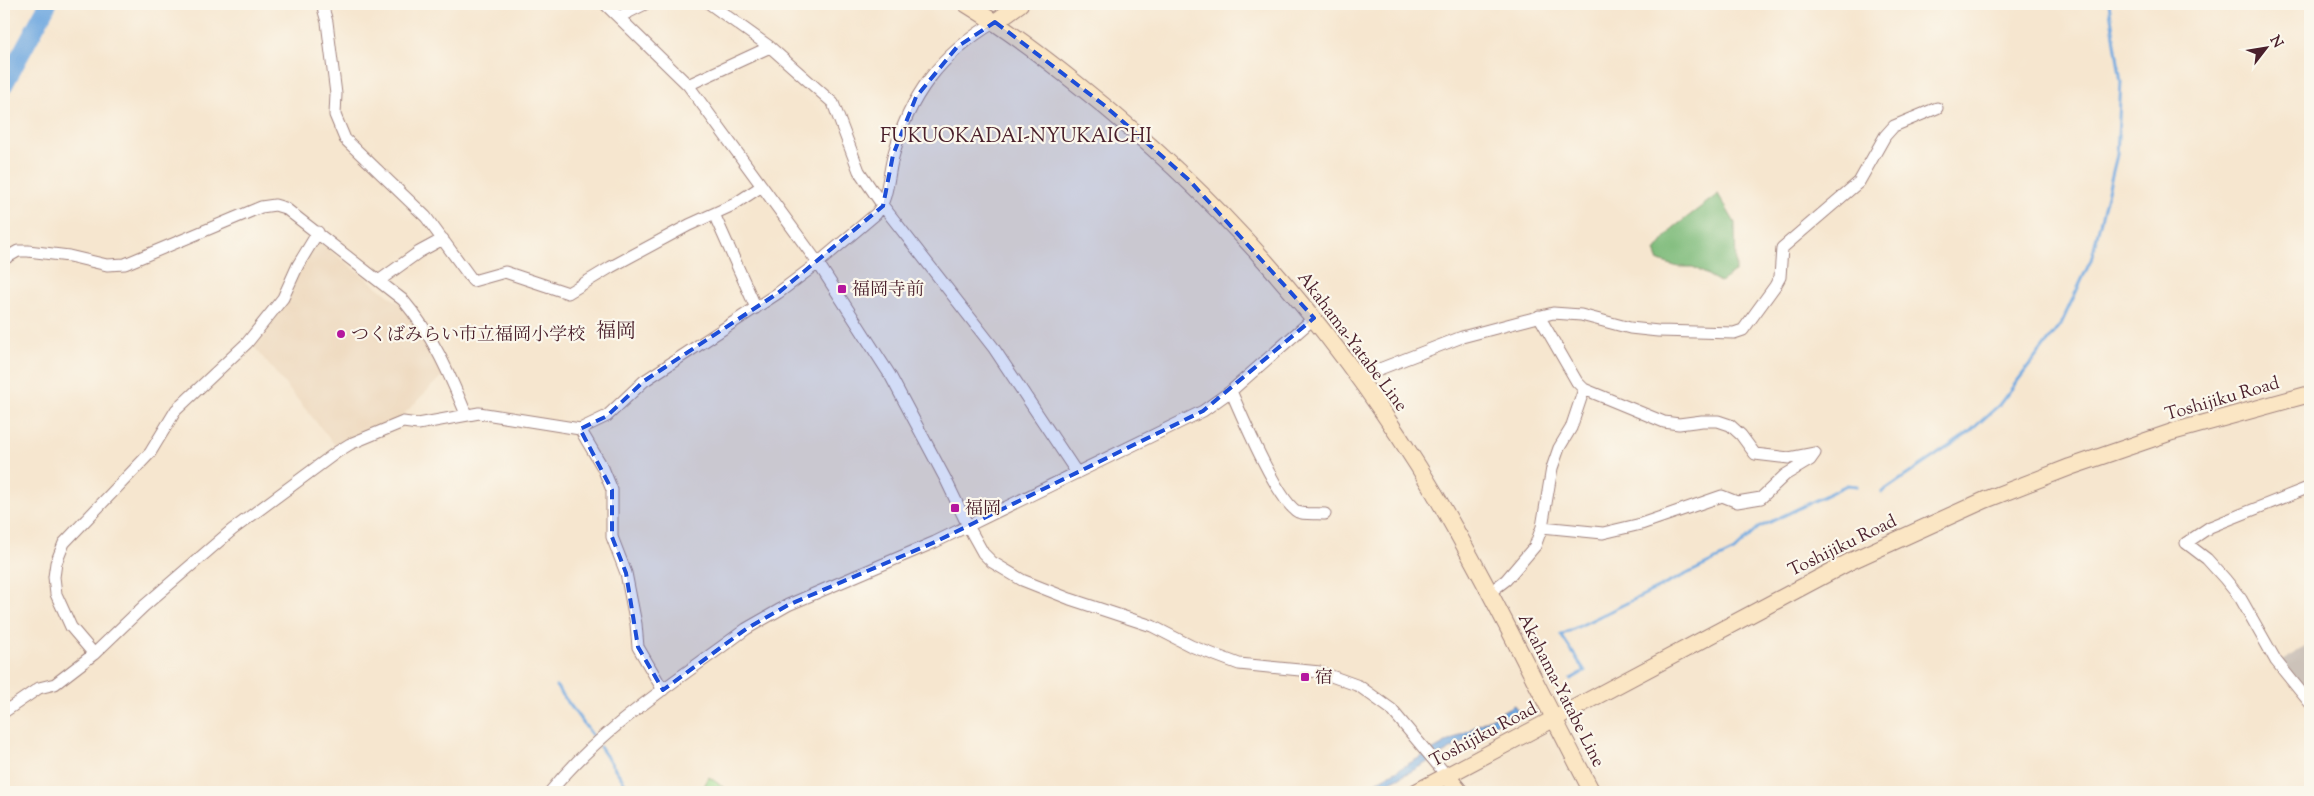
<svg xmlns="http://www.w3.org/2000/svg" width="2314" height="796" viewBox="0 0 2314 796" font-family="'Sorts Mill Goudy','Noto Serif JP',serif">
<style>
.built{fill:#edd7bb}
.industrial{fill:#ccc2b9}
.green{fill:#9edb90;stroke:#747d5e}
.forest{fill:#7ebb7a;stroke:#646d52}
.water{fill:#71a9e0;stroke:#5e6486}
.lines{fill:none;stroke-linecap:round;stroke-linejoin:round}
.stream{stroke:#71a9e0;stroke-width:3}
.river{stroke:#71a9e0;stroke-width:18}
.street-casing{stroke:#a0827d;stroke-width:13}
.secondary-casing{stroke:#a0827d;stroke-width:18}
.street{stroke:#fff;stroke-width:11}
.secondary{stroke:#fbe6c4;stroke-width:16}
.marked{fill:#1d4ed8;fill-opacity:0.2;stroke:#1d4ed8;stroke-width:4;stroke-dasharray:10 6;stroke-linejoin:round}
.poi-dot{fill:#b5179e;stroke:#fbf7ec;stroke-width:2}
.labels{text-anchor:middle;stroke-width:4.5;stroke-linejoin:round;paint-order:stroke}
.poi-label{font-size:18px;fill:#4a1f2b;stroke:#fbf7ec;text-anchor:start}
.street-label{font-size:18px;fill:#4a1f2b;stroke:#fbf7ec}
.quarter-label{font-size:20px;fill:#4a1f2b;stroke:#fbf7ec}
</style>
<rect width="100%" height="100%" fill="#fbf7ec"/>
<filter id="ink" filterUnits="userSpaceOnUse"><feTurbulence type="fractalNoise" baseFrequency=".02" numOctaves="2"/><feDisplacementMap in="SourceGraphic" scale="10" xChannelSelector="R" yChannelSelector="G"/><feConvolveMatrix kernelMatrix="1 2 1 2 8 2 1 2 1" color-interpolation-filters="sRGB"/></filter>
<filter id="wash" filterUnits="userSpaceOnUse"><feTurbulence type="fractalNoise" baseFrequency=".0096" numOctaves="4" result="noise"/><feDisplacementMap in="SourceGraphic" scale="20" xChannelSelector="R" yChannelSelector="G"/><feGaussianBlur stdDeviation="1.12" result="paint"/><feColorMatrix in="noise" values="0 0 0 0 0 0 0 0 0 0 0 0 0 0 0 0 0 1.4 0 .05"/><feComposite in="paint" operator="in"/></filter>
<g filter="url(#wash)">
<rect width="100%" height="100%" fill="#f6e6cf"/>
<path class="built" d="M317,240L411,313L444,371L443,375L398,420L340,446L335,445L251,343Z"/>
<path class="industrial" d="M2310,644V695L2281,661Z"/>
<path class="green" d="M709,777L730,792H701Z"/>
<path class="forest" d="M1718,194L1735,223L1736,271L1720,282L1693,267H1678L1659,261L1655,251L1673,228Z"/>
<path class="water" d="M1514,705L1518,711L1410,772L1370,792H1358Z"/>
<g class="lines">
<path class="stream" d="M1882,492L1967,434L1999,405L2061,324L2091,260L2117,155L2121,82L2109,4
M1571,679L1585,671L1561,635L1734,551L1758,528L1847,485L1857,486
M556,686L592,735
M600,747L631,792"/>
<path class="river" d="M4,85L48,4"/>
</g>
</g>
<g filter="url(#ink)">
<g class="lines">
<g class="street-casing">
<path id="street" d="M322,4L327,22L336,94L335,115L345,139L426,217L473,281L505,272L568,293L611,267L689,225L733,205L762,186
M605,4L688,85L818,263L890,375L946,480L968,526L983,553L992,562L1022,580L1070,599L1152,626L1191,646L1239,664L1320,672L1359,686L1391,709L1447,776
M710,4L770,47L833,103L859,171L883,206L993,347L1077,473
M619,17L645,4
M688,85L770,47
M714,214L756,308
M4,259L18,251H28L69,256L107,265L125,264L261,207L275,205L285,208L403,300C432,334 449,373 466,414
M380,280L419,252L443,239
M1359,377L1462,337L1553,313L1581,315L1630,328L1658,331L1734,333L1743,330L1775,286L1780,277L1782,248L1859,182L1885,136L1894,126L1937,108
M1231,391C1241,414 1278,502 1298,512C1305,515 1317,513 1325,514
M580,429L603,468L612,490V537L626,573L636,624L638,647L663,690
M2310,487L2210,527L2186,543L2207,559L2225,579L2241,599L2276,661L2310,703
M1542,527L1603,533L1641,524L1722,496L1737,502L1761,498L1785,475L1810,460L1815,453L1789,458L1755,454L1741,435L1730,425L1718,421H1702L1679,424L1664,422L1584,389
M1489,593L1506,580L1535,546L1542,527L1552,468L1559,448L1571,428L1584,389L1577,382L1539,316
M94,654L71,627L56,594L54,577L56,563L64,543L150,453L176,410L247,343L283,298L298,265L318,232
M4,712L39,688L55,684L94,654L144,606L232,530L337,452L350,444L403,422L418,424L479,413L580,429L607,416L644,381L778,293L818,263L876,214C888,200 888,176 893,157C909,95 941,54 995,22
M550,792C604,725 678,680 746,629L788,605L935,542L1203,411L1231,391L1314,318"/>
</g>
<g class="secondary-casing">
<path id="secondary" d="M966,4C1007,29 1045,58 1082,88C1218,196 1326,320 1418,466C1483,571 1535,684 1592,792
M995,22L1020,4
M1447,776L1460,792
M1416,792L1851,561L1985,500L2070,467L2172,432L2310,394"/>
</g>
<use href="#street" class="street"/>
<use href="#secondary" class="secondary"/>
</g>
</g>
<path class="marked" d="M995,22L1104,105L1189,180L1314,318L1203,411L935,542L788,605L746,629L663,690L638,647L626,573L612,537V490L580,429L607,416L644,381L778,293L883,206L893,155L916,97L957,47Z"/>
<g class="poi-dot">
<rect x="837" y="284" width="10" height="10" rx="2.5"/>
<circle cx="341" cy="334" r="5"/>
<rect x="950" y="503" width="10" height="10" rx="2.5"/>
<rect x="1300" y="672" width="10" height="10" rx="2.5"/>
</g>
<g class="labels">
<g class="poi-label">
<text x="852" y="295">福岡寺前</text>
<text x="351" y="340">つくばみらい市立福岡小学校</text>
<text x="965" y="514">福岡</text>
<text x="1315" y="683">宿</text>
</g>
<g class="street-label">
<text transform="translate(1353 341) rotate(53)" y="6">Akahama-Yatabe Line</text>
<text transform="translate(2222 398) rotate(-16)" y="6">Toshijiku Road</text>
<text transform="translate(1842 545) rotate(-26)" y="6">Toshijiku Road</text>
<text transform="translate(1562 690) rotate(63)" y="6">Akahama-Yatabe Line</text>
<text transform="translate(1483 734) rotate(-28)" y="6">Toshijiku Road</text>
</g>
<g class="quarter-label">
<text x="1016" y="142">FUKUOKADAI-NYUKAICHI</text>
<text x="616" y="337">福岡</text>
</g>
</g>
<rect width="2314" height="796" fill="none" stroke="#fbf7ec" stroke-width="20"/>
<g transform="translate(2266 48) rotate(59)" stroke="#fbf7ec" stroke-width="4" paint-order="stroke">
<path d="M0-4L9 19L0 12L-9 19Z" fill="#4a1f2b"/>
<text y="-8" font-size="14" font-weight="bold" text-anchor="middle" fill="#4a1f2b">N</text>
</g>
</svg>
